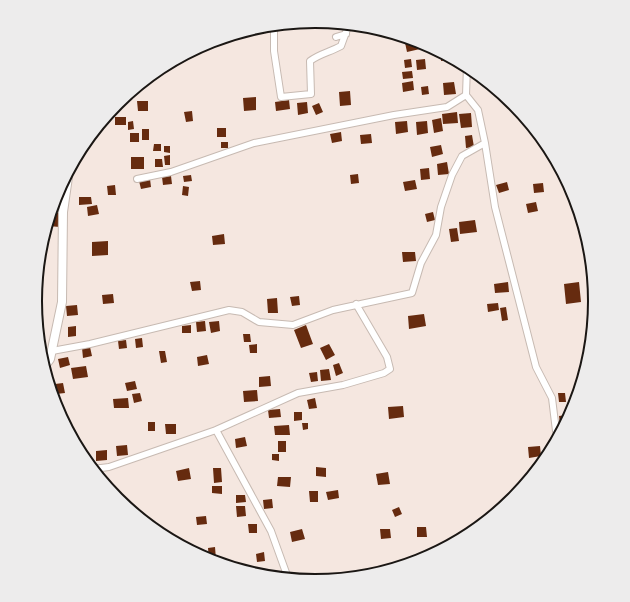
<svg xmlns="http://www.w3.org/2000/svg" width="630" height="602" viewBox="0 0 630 602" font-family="Karla,sans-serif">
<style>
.building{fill:#662b0f}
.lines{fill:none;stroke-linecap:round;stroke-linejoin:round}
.minor-casing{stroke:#c7bab2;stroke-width:8}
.tertiary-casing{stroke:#c7bab2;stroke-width:10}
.minor{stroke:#fff;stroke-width:6}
.tertiary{stroke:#fff;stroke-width:8}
.rim{fill:none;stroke:#1b1714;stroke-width:2}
</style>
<rect width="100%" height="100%" fill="#f5e7e0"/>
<path class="building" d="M404,38L419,41L420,49L407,52Z
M441,52L454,59L441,61Z
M411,59L412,67L405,68L404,60Z
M425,59L426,69L417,70L416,60Z
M412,71L413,78L403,79L402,72Z
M481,76L491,85L482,86Z
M413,81L414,90L403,92L402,83Z
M454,82L456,94L444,95L443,83Z
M428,86L429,94L422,95L421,87Z
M350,91L351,105L340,106L339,92Z
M125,97V104L116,105L117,103Z
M256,97V110L244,111L243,98Z
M289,100L290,109L276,111L275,102Z
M137,101H148V111H138Z
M307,102L308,113L298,115L297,103Z
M319,103L323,112L316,115L312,106Z
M192,111L193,121L186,122L184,112Z
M457,112L458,123L443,124L442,114Z
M471,113L472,127L461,128L459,114Z
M115,117H126V125H115Z
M441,118L443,131L434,133L432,120Z
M133,121L134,129L128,130V122Z
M407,121L408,132L396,134L395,122Z
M427,121L428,133L417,135L416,122Z
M217,128H226V137H217Z
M142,129H149V140H142Z
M341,132L342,141L332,143L330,134Z
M130,133H139V142H130Z
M371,134L372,143L361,144L360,135Z
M472,135L474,147L466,148L465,136Z
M221,142H228V148H221Z
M154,144H161V151H153Z
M441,145L443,154L432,157L430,147Z
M164,146H170V153L164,152Z
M170,155V165H165L164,156Z
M131,157H144V169H131Z
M155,159H162L163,167H155Z
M447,162L449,174L438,175L437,164Z
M429,168L430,179L421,180L420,169Z
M358,174L359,183L351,184L350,175Z
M191,175L192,181L184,182L183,176Z
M171,176L172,184L163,185L162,177Z
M150,179L151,187L141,189L139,181Z
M415,180L417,189L405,191L403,182Z
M507,182L509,190L499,193L496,185Z
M543,183L544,192L534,193L533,184Z
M115,185L116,195H108L107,186Z
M183,186L189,187L188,196L182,195Z
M79,197H91L92,204L79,205Z
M536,202L538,211L528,213L526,204Z
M97,205L99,214L88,216L87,207Z
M433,212L435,220L427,222L425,214Z
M50,213H60V227L48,226Z
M475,220L477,232L460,234L459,222Z
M457,228L459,241L451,242L449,229Z
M224,234L225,244L213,245L212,236Z
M108,241V255L92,256V242Z
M402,252H415L416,261L403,262Z
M200,281L201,290L192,291L190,282Z
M508,282L509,292L495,293L494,284Z
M579,282L581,302L566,304L564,284Z
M113,294L114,303L103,304L102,295Z
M299,296L300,305L292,306L290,297Z
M277,298L278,313H268L267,299Z
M498,303L499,310L488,312L487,304Z
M77,305L78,315L67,316L66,306Z
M506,307L508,320L502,321L500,308Z
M424,314L426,326L409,329L408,316Z
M205,321L206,331L197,332L196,322Z
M219,321L220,331L211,333L209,322Z
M191,325V333H182V326Z
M306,325L313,344L301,348L294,330Z
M76,326V336L68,337V327Z
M243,334H250L251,342H244Z
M142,338L143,347L136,348L135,339Z
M126,340L127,348L119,349L118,341Z
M257,344V353H250L249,345Z
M329,344L335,355L326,360L320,348Z
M90,347L92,356L83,358L82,348Z
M159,351H165L167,362L161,363Z
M207,355L209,364L198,366L197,357Z
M68,357L70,365L60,368L58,359Z
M339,363L343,373L336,376L333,365Z
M86,366L88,377L73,379L71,368Z
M329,369L331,380L321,381L320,370Z
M317,372L318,381L311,382L309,373Z
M270,376L271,386L259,387V377Z
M135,381L137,389L127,391L125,383Z
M63,383L65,393L56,394L55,384Z
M257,390L258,401L244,402L243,391Z
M140,393L142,401L134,403L132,394Z
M558,393H565L566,402H559Z
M128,398L129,408H114L113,399Z
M315,398L317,408L309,409L307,400Z
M403,406L404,417L389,419L388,407Z
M280,409L281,417L269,418L268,410Z
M294,412H302V420L294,421Z
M567,415L565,424H560L559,416Z
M148,422H155V431H148Z
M302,423H308V429L303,430Z
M165,424H176V434H166Z
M289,425L290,435H275L274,426Z
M245,437L247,446L236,448L235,439Z
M278,441H286V452H278Z
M127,445L128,455L117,456L116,446Z
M540,446L541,456L529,458L528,447Z
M107,450V460L96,461V451Z
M272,454H279V461L272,460Z
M316,467L326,468V477L316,476Z
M189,468L191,479L178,481L176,471Z
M213,468H221L222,482L214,483Z
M388,472L390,484L378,485L376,474Z
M278,477H291L290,487L277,486Z
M212,486H222V494L212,493Z
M338,490L339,498L328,500L326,492Z
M309,491H318V502H310Z
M236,495H245L246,502L236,503Z
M272,499L273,508L264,509L263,500Z
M236,506H245L246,516L237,517Z
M399,507L402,514L395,517L392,510Z
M206,516L207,524L197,525L196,517Z
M248,524H257V533H249Z
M417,527H426L427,537H417Z
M302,529L305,539L292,542L290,532Z
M380,529H390L391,538L381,539Z
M215,547L216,559L209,560L208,548Z
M264,552L265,561L257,562L256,554Z
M370,570H381L382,572L371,575Z"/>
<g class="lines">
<g class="minor-casing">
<path id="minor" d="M274,25V51L281,97L311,94L310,61C319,54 330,52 341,46L349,24
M336,37L346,34
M128,94L129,97
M485,143L495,207L536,367L552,398L556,431L559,436
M137,179L171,172L254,143L394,115L447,107L466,95L467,66
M52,351L90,344L229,310L242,312L259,322L293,325L333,310L412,293L421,263L436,235L441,207L452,175L462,156L485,143L478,110L466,95
M216,430L271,531L288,578
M93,469L109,467L216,430L298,393L343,385L384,373L390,369L387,357L356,304"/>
</g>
<g class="tertiary-casing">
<path id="tertiary" d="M44,367L50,359L62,302L63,212L69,170"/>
</g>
<use href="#minor" class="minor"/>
<use href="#tertiary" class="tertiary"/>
</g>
<path d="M0 0H630V602H0ZM42 301a273 273 0 1 1 546 0a273 273 0 1 1-546 0Z" fill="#edecec" fill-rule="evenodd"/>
<path class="rim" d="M42 301a273 273 0 1 1 546 0a273 273 0 1 1-546 0Z"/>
</svg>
